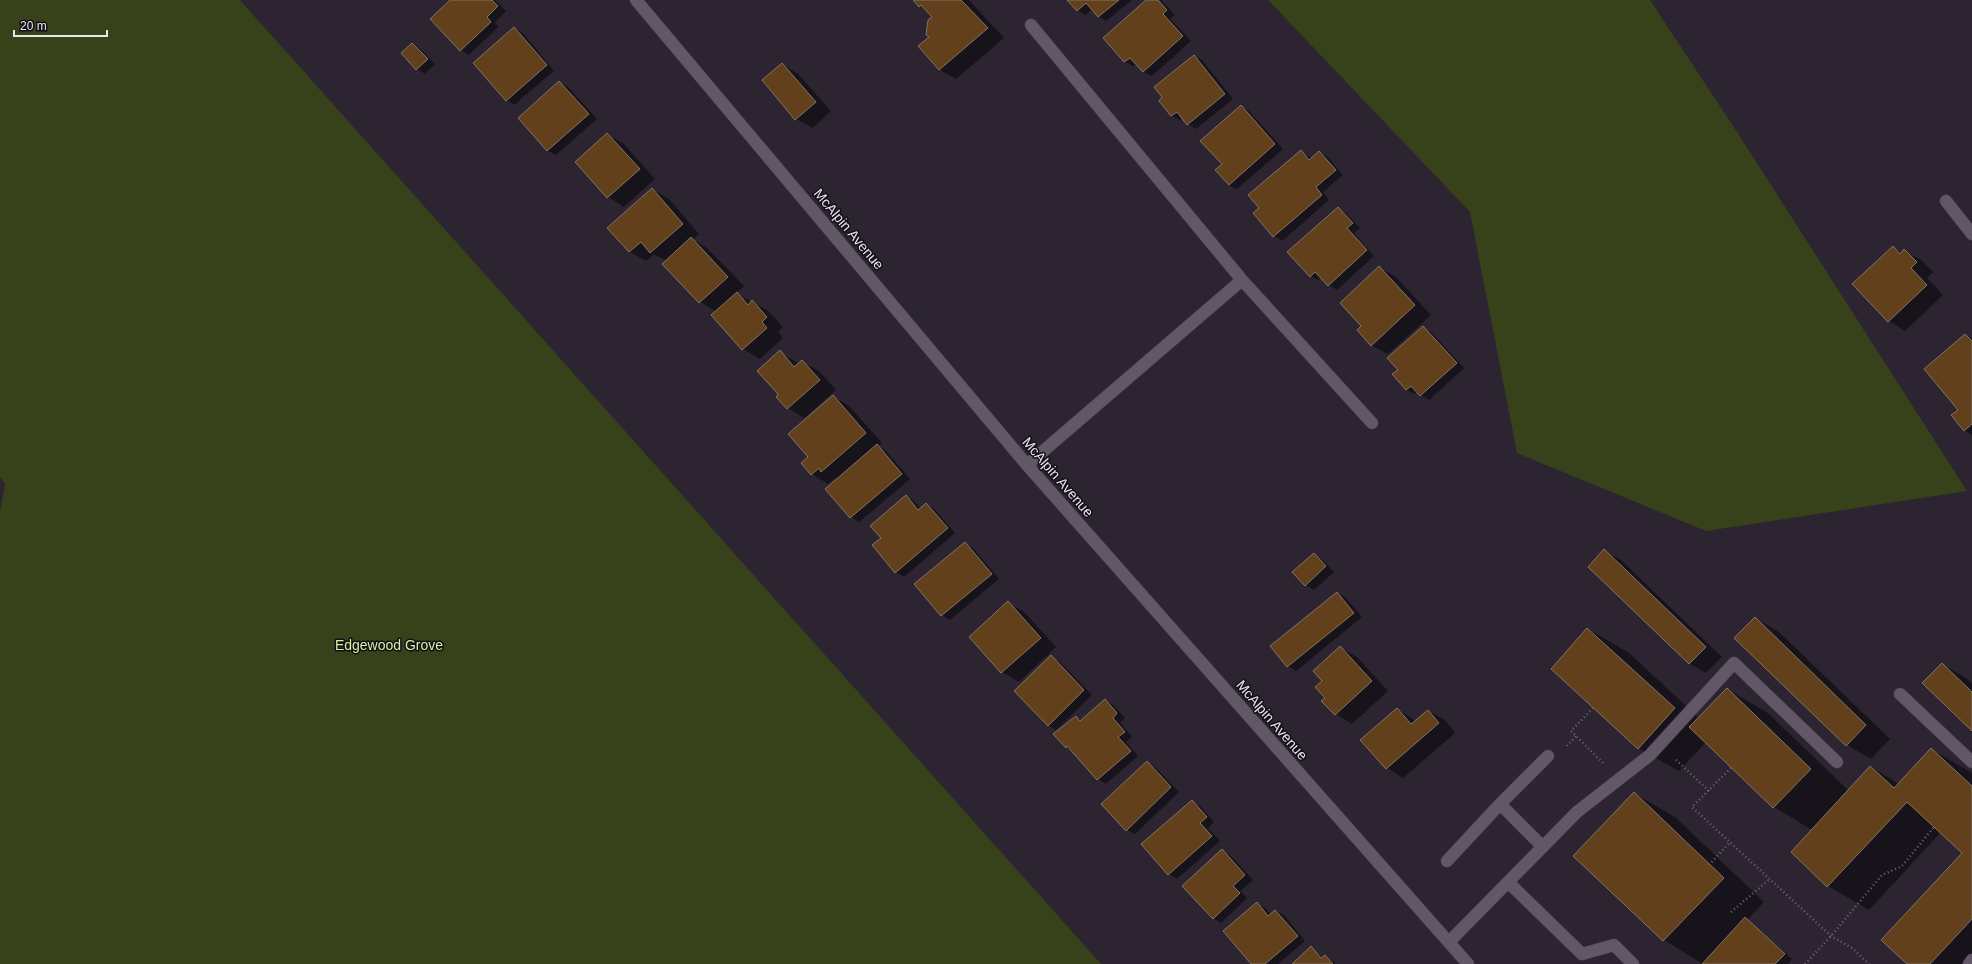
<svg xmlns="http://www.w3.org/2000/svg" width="1972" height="964" viewBox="0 0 1972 964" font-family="Arial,sans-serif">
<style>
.green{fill:#37421a}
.shadow{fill:#0007}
.building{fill:#61401b;stroke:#827466}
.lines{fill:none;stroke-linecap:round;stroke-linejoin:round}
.minor-casing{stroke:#47414c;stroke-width:13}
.path{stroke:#6e6672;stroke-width:2.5;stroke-dasharray:1 3;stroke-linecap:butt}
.minor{stroke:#615767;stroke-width:12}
.labels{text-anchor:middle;stroke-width:3;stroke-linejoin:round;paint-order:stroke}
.street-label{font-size:14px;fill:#eae4ed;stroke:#120f15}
.park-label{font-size:14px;fill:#d9efa5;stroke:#120f15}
</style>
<rect width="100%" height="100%" fill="#2c2431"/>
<path class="green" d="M0,0H240L1101,964H0V512L5,484L0,477Z
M1268,0H1650L1737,132L1967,491L1706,531L1517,453L1470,212Z"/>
<path class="shadow" d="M451,0H495L506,11L495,22L498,27L469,55L461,50Z
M914,0H969L1004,38L956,79L940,70L919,46L930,37L934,17Z
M1069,0H1132L1106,21L1098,16L1093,9L1085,15L1077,10Z
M1148,0H1161L1175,15L1170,19L1191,41L1152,76L1144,72L1137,64L1133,66L1125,62L1105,38Z
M515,28L523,33L554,71L514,105L506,100Z
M412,44L420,49L435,64L425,74L417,69L402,53Z
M1194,56L1202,60L1233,99L1196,129L1188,124L1183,118L1180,120L1172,116L1160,101Z
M782,64L798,74L831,111L813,128L796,119Z
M559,82L567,86L597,119L556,155L548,151L519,118Z
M1241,106L1249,111L1283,149L1237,189L1229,185Z
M607,134L624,144L655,179L624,207L608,197Z
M1301,151L1312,159L1320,152L1328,157L1343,175L1323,192L1329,200L1282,241L1274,236L1260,208Z
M652,189L669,199L699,234L693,239L707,248L744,286L736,293L768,311L783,327L778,332L783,338L760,359L743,349L713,315L717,312L700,302L667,261L654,254L646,261L630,252L609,228Z
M1338,208L1346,213L1360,228L1354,233L1374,256L1337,290L1329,285L1321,278L1318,280L1310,276Z
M1893,247L1902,253L1905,251L1921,260L1933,272L1927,278L1943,295L1905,331L1889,321L1854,284Z
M1379,267L1396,277L1431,315L1388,354L1371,345L1362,326Z
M1423,327L1431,332L1464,368L1429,400L1417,392L1414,394L1406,389L1399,370Z
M1966,335L1972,339V435L1964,430L1959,410Z
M780,352L799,364L802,362L819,371L836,390L804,418L788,408L779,394Z
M833,396L849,406L882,443L878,446L885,450L910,479L859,522L851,517L827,489L837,480L835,478L828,484L812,474L809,457Z
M906,496L914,501L921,509L926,504L934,509L955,533L904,577L896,572L882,538Z
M965,544L973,548L999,579L950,620L942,615Z
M1604,551L1621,560L1722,657L1706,673L1690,664L1589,567Z
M1314,554L1322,559L1334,572L1314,590L1306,585Z
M1338,593L1346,598L1362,617L1296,671L1288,666L1271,646Z
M1008,603L1024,612L1056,647L1019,682L1002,672L970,637Z
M1755,618L1779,632L1890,739L1871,759L1847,745L1736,638Z
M1588,629L1629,653L1699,718L1727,689L1768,713L1849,791L1871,767L1899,784L1931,749L1972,773V964H1908L1963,853L1941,832L1869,910L1828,886L1812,830L1774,807L1706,742L1679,771L1638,748Z
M1340,648L1357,657L1388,691L1352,724L1336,714L1326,698L1324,681Z
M1051,657L1059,661L1092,695L1056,730L1048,725Z
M1942,664L1966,678L1972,683V729Z
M1105,700L1113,705L1125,718L1120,723L1132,737L1126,742L1138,756L1106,784L1098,779L1073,751L1066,747L1076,717L1082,720Z
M1397,709L1416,721L1428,711L1445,720L1455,733L1403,778L1387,768Z
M1147,762L1155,767L1179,792L1135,834L1127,830Z
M1634,793L1675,817L1764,902L1747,920L1792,959L1788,964H1703L1664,940L1575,856Z
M1192,801L1200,806L1214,822L1208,828L1220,841L1177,879L1169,874Z
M1222,850L1230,855L1253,880L1240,891L1247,898L1221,923L1213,918Z
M1257,903L1265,908L1271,915L1276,911L1284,915L1305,941L1278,964H1252Z
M1311,948L1324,958L1325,956L1336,964H1293Z"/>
<path class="building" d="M450,0H492L498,6L487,17L491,22L460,51L430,19Z
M913,0H961L988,28L939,70L918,46L929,37L926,35L928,20L932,17L921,5L919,7Z
M1067,0H1119L1098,17L1086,3L1077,11Z
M1146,0H1158L1167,10L1163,14L1183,36L1143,72L1130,58L1124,62L1103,38Z
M514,27L547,65L506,101L473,63Z
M412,43L428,59L416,70L401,53Z
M1194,55L1225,94L1187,125L1177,112L1171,116L1159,101L1162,97L1154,87Z
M782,63L816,102L795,120L762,80Z
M559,81L589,114L547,151L518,118Z
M1241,105L1275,144L1229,185L1215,170L1222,164L1200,141Z
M607,133L640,169L607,198L575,162Z
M1301,150L1309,160L1319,151L1336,170L1316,187L1322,195L1273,237L1253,213L1259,208L1248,195Z
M652,188L683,224L650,253L641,242L629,252L607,228Z
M1338,207L1353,223L1347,228L1367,250L1328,286L1315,272L1310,277L1287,252Z
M691,237L728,277L699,303L662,264Z
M1893,246L1900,254L1904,249L1917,262L1911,268L1927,285L1888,322L1852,284Z
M1379,266L1415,305L1371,346L1357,330L1361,326L1340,303Z
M737,292L748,305L752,300L767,317L762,322L767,328L742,350L711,315Z
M1423,326L1457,363L1420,396L1411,386L1406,390L1392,374L1398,370L1387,358Z
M1965,334L1972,341V424L1964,431L1951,415L1958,410L1924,369Z
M780,350L794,367L802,360L820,380L787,409L776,397L778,394L757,371Z
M833,395L866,433L821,472L819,468L811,475L801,463L808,457L788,434Z
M877,444L902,474L850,518L825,489Z
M906,495L918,510L926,503L948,528L895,573L872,545L881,538L870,526Z
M965,542L992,574L941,616L914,584Z
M1604,549L1706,647L1689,664L1588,567Z
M1314,553L1326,566L1305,586L1292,572Z
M1337,592L1354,613L1287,667L1270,646Z
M1008,601L1041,638L1001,673L969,637Z
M1755,617L1866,725L1846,746L1734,638Z
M1587,628L1675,708L1638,749L1551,669Z
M1340,646L1372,681L1335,715L1321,701L1325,698L1315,687L1322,681L1313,671Z
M1051,655L1084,690L1048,726L1014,691Z
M1942,663L1972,692V731L1922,683Z
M1727,688L1811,769L1773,808L1689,727Z
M1105,699L1117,713L1113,718L1125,732L1118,737L1131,751L1097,780L1067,746L1066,748L1053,734L1076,716L1080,721Z
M1397,708L1411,724L1428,710L1439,723L1386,769L1360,740Z
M1931,748L1972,786V919L1930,964H1907L1881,940L1962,853L1907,802L1827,887L1791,852L1870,766L1894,788Z
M1147,761L1171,787L1126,831L1101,804Z
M1634,792L1724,878L1663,941L1573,856Z
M1192,800L1207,817L1200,823L1212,836L1168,875L1141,844Z
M1222,849L1245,875L1233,886L1240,893L1213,919L1182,886Z
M1257,902L1268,916L1275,910L1298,936L1265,964H1251L1223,931Z
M1745,917L1785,954L1775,964H1702Z
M1311,946L1321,958L1325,955L1333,964H1292Z"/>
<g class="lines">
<g class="minor-casing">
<path id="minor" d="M636,0L1027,465L1468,964
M1031,25L1242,280L1372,423
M1946,201L1972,234
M1027,465L1242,280
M1900,694L1972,762
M1500,804L1543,847
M1447,861L1500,804L1548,756
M1508,882L1582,954L1614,945L1633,964
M1449,942L1577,812L1650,755L1734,663L1837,762
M1969,964L1972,960"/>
</g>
<path class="path" d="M1593,708L1571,731L1603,763
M1567,746L1576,736
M1676,760L1709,791
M1731,768L1692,807L1831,936L1852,948L1869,964
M1709,865L1730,842
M1731,912L1770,879
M1805,964L1831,936L1882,875L1902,866L1934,827"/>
<use href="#minor" class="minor"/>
</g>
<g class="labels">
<g class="street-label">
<text transform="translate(849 229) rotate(50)" y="5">McAlpin Avenue</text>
<text transform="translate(1058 477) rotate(49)" y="5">McAlpin Avenue</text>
<text transform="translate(1272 720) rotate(49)" y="5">McAlpin Avenue</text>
</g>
<g class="park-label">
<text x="389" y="650">Edgewood Grove</text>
</g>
</g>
<path d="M14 30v6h93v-6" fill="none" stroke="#eae4ed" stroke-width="2"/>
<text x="20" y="30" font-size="12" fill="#eae4ed" stroke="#120f15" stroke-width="3" paint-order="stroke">20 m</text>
</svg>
